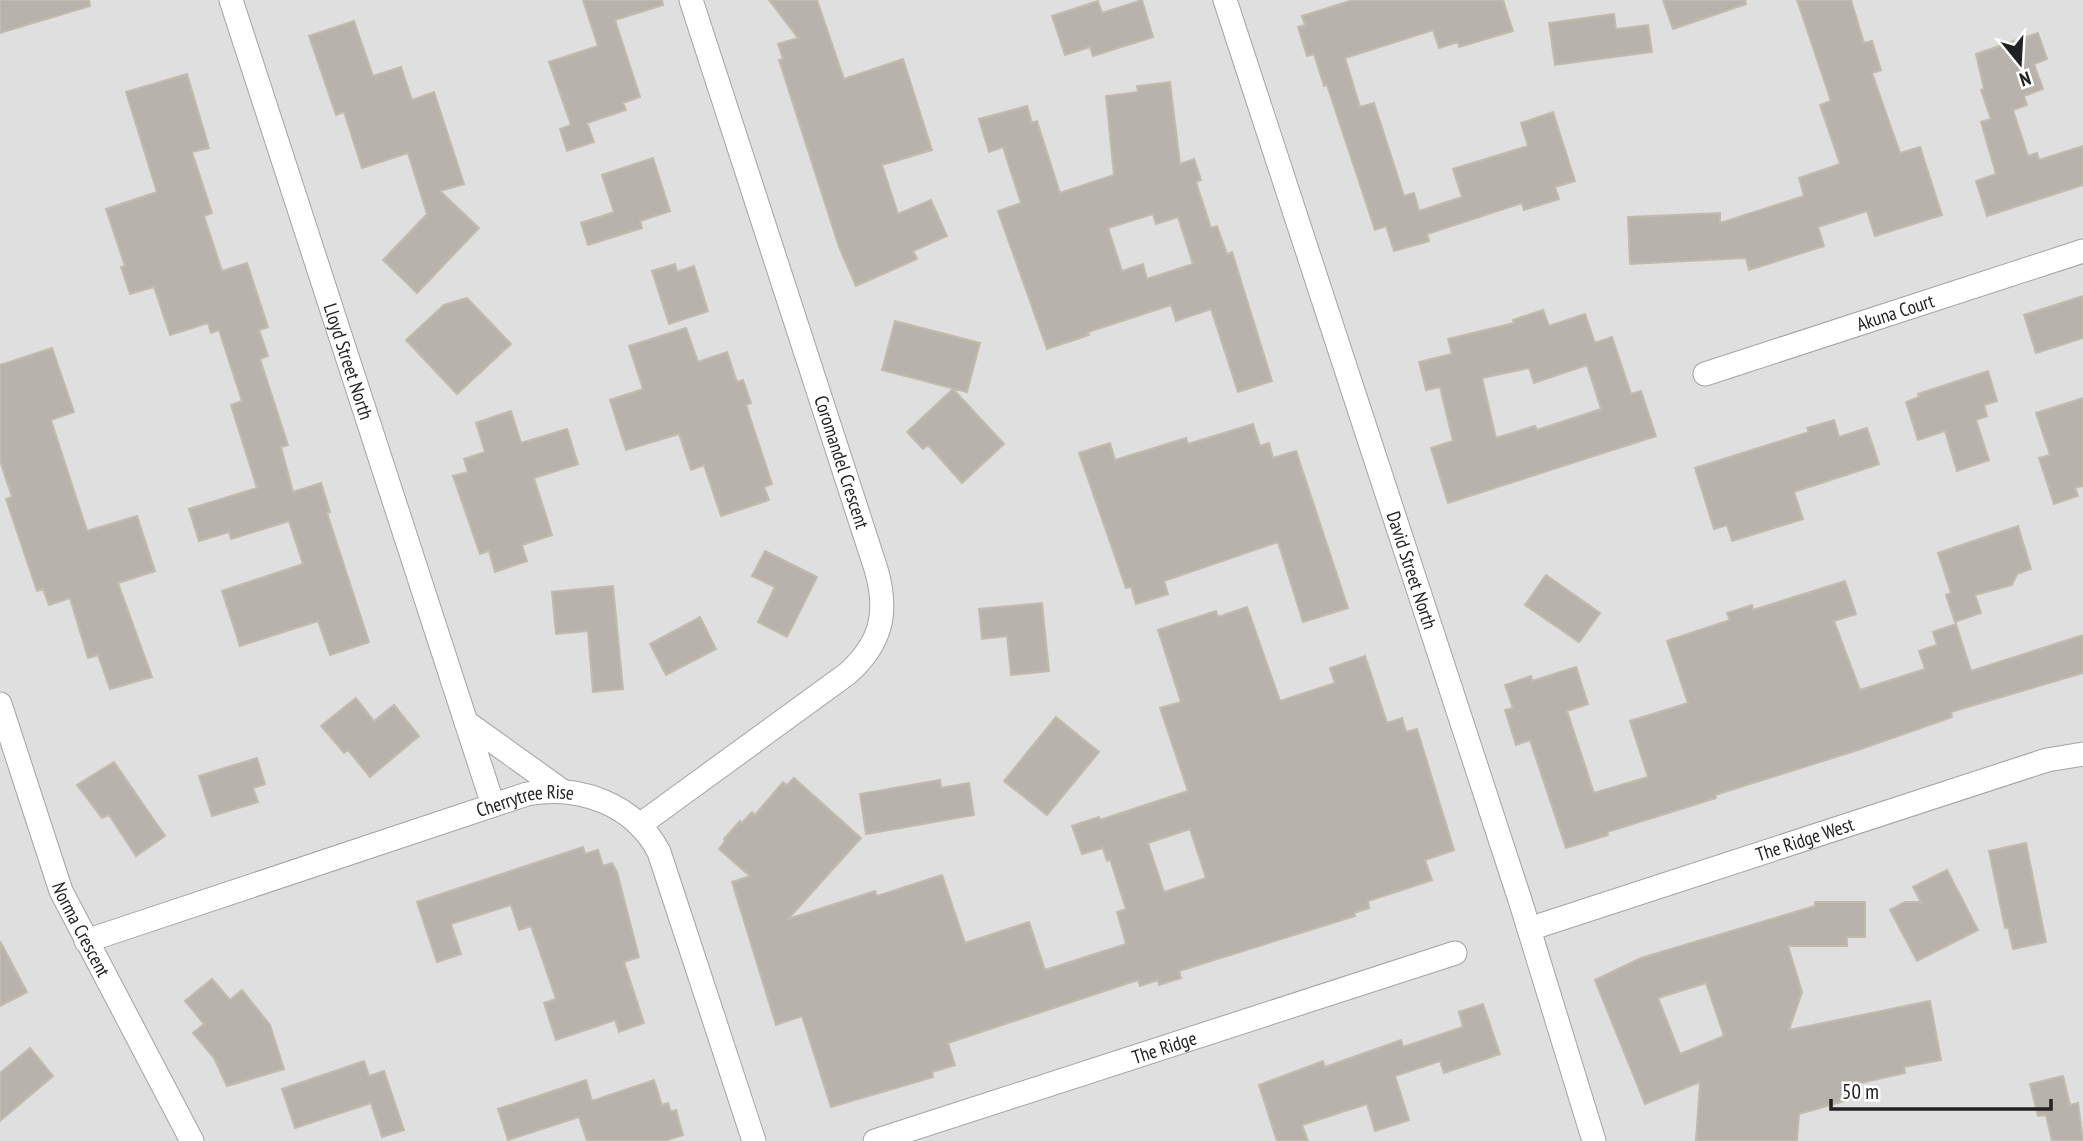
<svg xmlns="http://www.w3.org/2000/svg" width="2083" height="1141" viewBox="0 0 2083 1141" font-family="'PT Sans Narrow',sans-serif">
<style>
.residential{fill:#e0dfdf}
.building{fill:#b7b3ac;stroke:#c2baad;stroke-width:2;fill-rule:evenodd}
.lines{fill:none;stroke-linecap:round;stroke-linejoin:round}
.minor-casing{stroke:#a3a3a3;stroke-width:25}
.minor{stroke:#fff;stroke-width:23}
.labels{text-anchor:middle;stroke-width:6;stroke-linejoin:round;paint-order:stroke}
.street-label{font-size:19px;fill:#222;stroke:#fff}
</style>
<rect width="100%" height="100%" fill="#f1f0e9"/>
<path class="residential" d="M0,0H2083V1141H0Z"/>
<path class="building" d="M0,0H89L90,6L0,33Z
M583,0H662L663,5L615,20L640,97L623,103L626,110L587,123L594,142L567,151L560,129L571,125L549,62L598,46Z
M769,0H817L844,79L903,59L932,150L882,165L898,214L931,200L947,236L913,251L917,259L856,286L839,247L779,60L783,59L778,44L798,38Z
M1142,0L1153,37L1093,56L1090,47L1065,55L1052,16L1098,1L1102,13Z
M1353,0H1503L1513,31L1459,47L1458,42L1439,48L1433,30L1345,58L1360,107L1374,103L1404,196L1414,193L1419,211L1462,197L1453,169L1528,146L1521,123L1553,112L1575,181L1555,187L1559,199L1524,210L1522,203L1427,234L1429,241L1394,251L1386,226L1375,230L1327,85L1324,86L1314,54L1307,56L1298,27L1305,25L1302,16Z
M1663,0H1745L1746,4L1673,29Z
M1797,0H1851L1864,43L1872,41L1881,70L1872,73L1900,153L1920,147L1942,215L1875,236L1867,211L1818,227L1824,246L1749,270L1746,258L1630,264L1628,217L1720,213V223L1804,196L1799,178L1840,164L1820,105L1831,101Z
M1614,14L1616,29L1648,25L1652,52L1555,65L1549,23Z
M354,21L373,76L401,67L412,100L434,92L464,184L440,191L479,228L417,293L383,260L427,214L408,153L362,168L344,112L336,115L309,36Z
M2038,33L2047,59L2034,64L2043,89L2024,96L2027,105L2013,110L2028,156L2037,153L2039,160L2083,146V185L1987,216L1976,181L1996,174L1981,122L1991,119L1981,90L1984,89L1976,54Z
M187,74L209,148L192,152L212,213L204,216L222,271L247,263L268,327L259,330L268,356L260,359L288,445L281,447L293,492L321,483L330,512L327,513L369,642L330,655L318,621L240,646L222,591L303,564L289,521L231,539L229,532L199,541L189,509L257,488L231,405L242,401L219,330L211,333L208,323L170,335L154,287L130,294L121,267L125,266L106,209L157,192L126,92Z
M1170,82L1180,164L1194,159L1201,180L1196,182L1211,228L1217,226L1227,254L1232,252L1272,381L1238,392L1211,309L1176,321L1171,305L1088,332L1089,335L1047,349L998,211L1021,203L1003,147L989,152L979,119L1027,106L1032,123L1037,121L1060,193L1114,175L1106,96L1138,92L1137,86ZM1153,214L1156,224L1178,217L1193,264L1147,279L1143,264L1122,271L1108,228Z
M653,158L670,211L640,221L642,228L588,245L581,223L614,212L602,175Z
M675,264L677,272L694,266L708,311L669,324L652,271Z
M2083,296V338L2036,353L2024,315Z
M467,298L511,344L457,394L406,340L444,305Z
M1543,310L1549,326L1585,314L1595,343L1612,337L1631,394L1641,391L1656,436L1448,503L1431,448L1453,441L1440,387L1426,390L1419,362L1452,354L1448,339L1514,323L1513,320ZM1587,365L1601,409L1537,430L1535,426L1496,438L1482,378L1529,368L1534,383Z
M895,321L980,343L967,392L882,370Z
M686,328L698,362L727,352L737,382L743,380L751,403L746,405L772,484L764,487L769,500L721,516L704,465L691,470L679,434L626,450L610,400L643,389L629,346Z
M52,348L74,412L51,420L87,531L137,516L155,571L118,583L152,677L110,689L98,655L88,658L70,598L49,605L43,589L37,591L6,499L12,497L0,461V365Z
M1988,371L1997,401L1984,405L1987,416L1976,420L1989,460L1957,471L1945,431L1918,440L1906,402L1919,397L1918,394Z
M953,389L1004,444L962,483L928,445L923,449L907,432Z
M2083,398V486L2075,488L2078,496L2054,504L2039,458L2050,455L2036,413Z
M511,411L521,443L567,429L578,464L534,478L552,535L522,545L527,561L495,572L489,551L480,554L453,476L468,472L464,459L485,452L476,423Z
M1834,420L1839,437L1867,428L1879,464L1794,492L1803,519L1732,541L1727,525L1714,529L1695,468L1809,432L1807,428Z
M1253,424L1260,446L1269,443L1273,458L1296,451L1348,608L1303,622L1278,542L1164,581L1168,594L1136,604L1131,587L1126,588L1079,453L1110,443L1115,460L1186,438L1188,444Z
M2018,526L2031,569L2017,574L2012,585L1975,595L1981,613L1955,622L1946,595L1951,593L1938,553Z
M765,551L817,577L787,637L758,622L775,587L752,576Z
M1546,575L1600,613L1579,642L1525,605Z
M1845,581L1856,614L1834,621L1860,690L1925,669L1919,651L1937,645L1933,632L1956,624L1971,671L2083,635V673L1964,708L1951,712L1952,717L1858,750L1715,795L1716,798L1607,832L1608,835L1566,848L1530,740L1516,745L1505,710L1513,708L1505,685L1531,676L1532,681L1576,667L1588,704L1567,711L1594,793L1648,777L1630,721L1688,703L1667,641L1730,620L1727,613L1752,605L1753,610Z
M613,586L623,689L593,692L588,631L556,634L552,592Z
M1042,603L1049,671L1011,675L1007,636L982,639L979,609Z
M1247,607L1280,701L1335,683L1330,668L1365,656L1387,723L1402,718L1406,732L1417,729L1454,850L1425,860L1432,880L1368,901L1369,908L1354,913L1355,916L1179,971L1181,978L1159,985L1158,980L1140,986L1138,980L948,1043L955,1065L932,1072L933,1077L831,1107L802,1016L776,1025L732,882L750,876L719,849L725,841L724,839L740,821L742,823L752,812L755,815L783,782L787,785L794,778L861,838L788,919L875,891L877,896L942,875L965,943L1029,922L1045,970L1126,944L1117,912L1126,909L1110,859L1107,861L1103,848L1082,854L1072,826L1099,817L1100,820L1188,791L1160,708L1181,702L1158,630L1216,611L1218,617ZM1190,829L1206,878L1164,892L1148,843Z
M700,617L716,649L666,675L650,644Z
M356,698L374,721L394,705L419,736L370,777L348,750L344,753L321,726Z
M1056,717L1099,752L1047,815L1004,781Z
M257,758L265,784L253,788L258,802L212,816L199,776Z
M114,762L165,836L136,856L109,815L102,818L77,785Z
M940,780L941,788L969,783L974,815L866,834L860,794Z
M2026,843L2046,942L2013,949L2008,927L2005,928L1989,851Z
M583,847L585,854L598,850L603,866L612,863L617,872L639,957L624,962L644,1023L619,1032L615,1020L556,1040L544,1003L556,999L531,926L519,930L511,905L451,924L461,954L437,962L417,902Z
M1947,870L1978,930L1917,961L1890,910L1905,902H1921L1913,887Z
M1815,902H1865V937H1847V946H1788L1802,992L1789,1030L1930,1001L1941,1060L1904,1067L1905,1073L1847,1086L1851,1099L1799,1114L1797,1141H1696L1700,1082L1645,1104L1595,980L1641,958L1815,906ZM1706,983L1724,1036L1680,1054L1658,998Z
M0,941L27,992L0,1006Z
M212,979L230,1000L242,990L270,1025L284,1069L227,1086L214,1058L193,1033L204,1024L185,1001Z
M1483,1004L1500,1054L1444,1073L1440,1061L1395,1076L1409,1120L1375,1131L1367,1104L1302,1125L1308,1141H1277L1259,1085L1323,1061L1325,1067L1401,1040L1403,1047L1463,1027L1459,1012Z
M30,1048L53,1076L0,1121V1073Z
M364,1061L369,1076L384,1071L404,1130L382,1137L371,1103L295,1128L282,1089Z
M2063,1076L2070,1105L2078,1103L2083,1141H2052L2046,1115L2038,1116L2030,1084Z
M586,1080L592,1101L654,1080L662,1105L668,1103L671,1112L676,1110L683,1135L664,1141H587L579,1117L508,1140L498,1109Z"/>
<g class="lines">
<g class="minor-casing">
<g id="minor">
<path id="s1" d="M231,0L493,805"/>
<path id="s2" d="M1225,0L1520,900L1594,1141"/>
<path id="s3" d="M1705,374L2083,251"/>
<path id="s4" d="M0,704L61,891L192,1141"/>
<path d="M466,722L561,790"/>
<path d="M641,824L847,674C881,644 889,613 876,569L691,0"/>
<path id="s5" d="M1529,929L2047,760L2083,754"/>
<path id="s6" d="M86,941L527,794C579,784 634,804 659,852L754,1141"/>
<path id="s7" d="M875,1141L1455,953"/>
</g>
</g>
<use href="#minor" class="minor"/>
</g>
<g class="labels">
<g class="street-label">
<text dy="7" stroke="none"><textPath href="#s3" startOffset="200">Akuna Court</textPath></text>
<text dy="7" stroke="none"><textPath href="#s1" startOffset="380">Lloyd Street North</textPath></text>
<text transform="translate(842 462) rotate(72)" y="7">Coromandel Crescent</text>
<text dy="7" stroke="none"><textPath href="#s2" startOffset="600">David Street North</textPath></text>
<text dy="7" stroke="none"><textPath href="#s6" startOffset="462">Cherrytree Rise</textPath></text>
<text dy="7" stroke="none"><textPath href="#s5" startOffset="290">The Ridge West</textPath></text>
<text dy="7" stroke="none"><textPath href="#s4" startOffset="240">Norma Crescent</textPath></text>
<text dy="7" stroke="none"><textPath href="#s7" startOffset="304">The Ridge</textPath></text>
</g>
</g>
<g transform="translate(2020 63) rotate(162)" stroke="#ffffff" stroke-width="5" paint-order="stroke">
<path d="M0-5L12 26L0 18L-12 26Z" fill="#222222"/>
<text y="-10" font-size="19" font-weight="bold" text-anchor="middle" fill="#222222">N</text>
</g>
<path d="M1831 1099v10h220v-10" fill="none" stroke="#222222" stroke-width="3.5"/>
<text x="1842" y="1099" font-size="21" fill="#222222" stroke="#ffffff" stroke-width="5" paint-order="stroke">50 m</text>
</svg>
